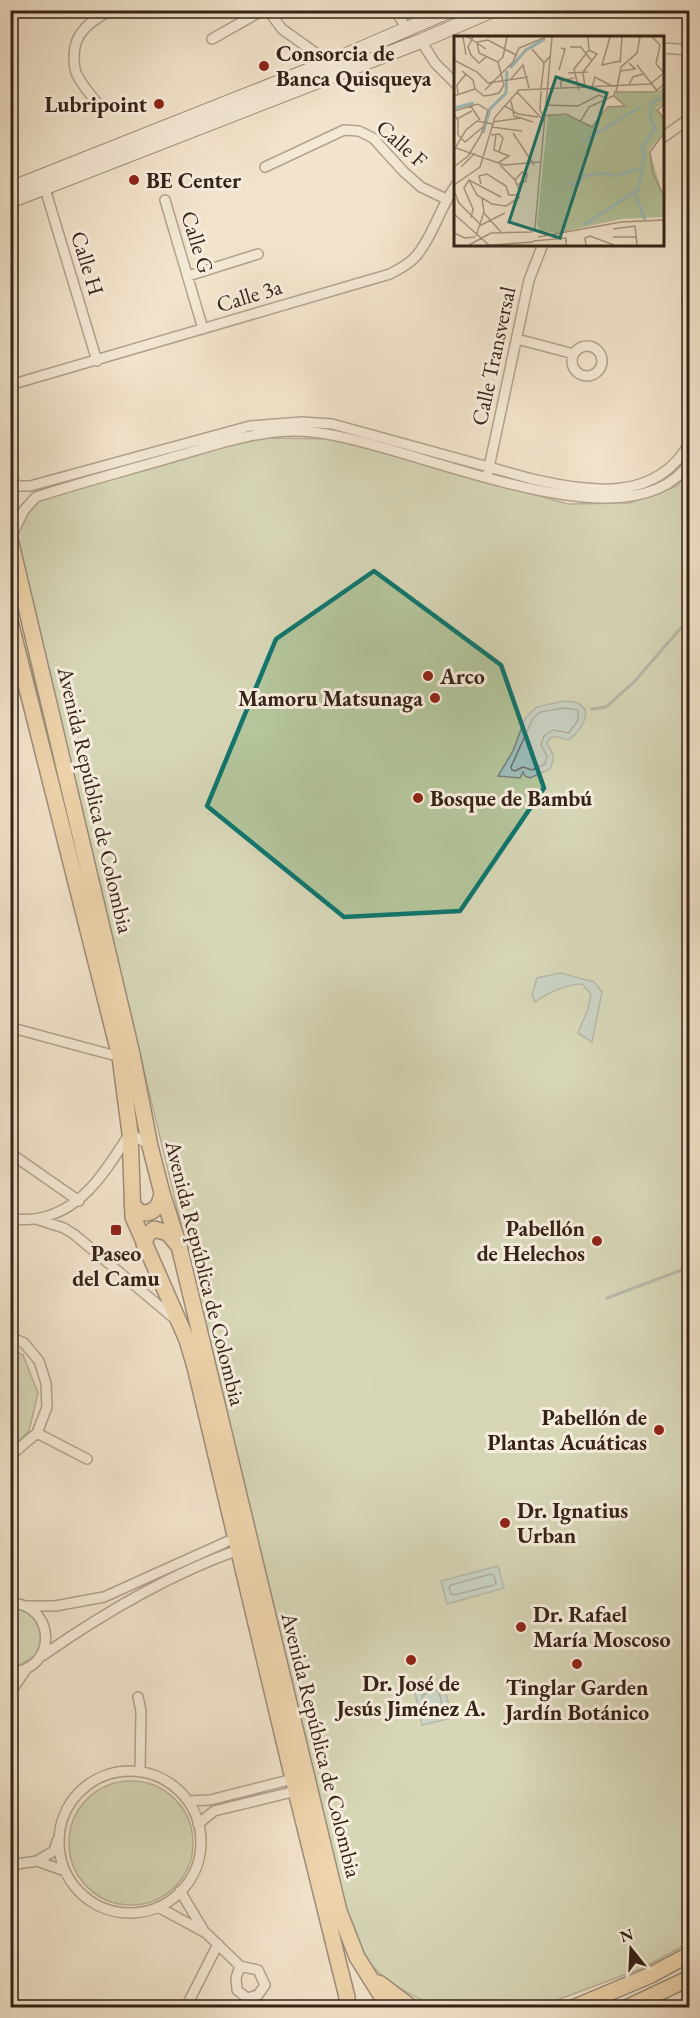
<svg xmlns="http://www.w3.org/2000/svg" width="700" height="2018" viewBox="0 0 700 2018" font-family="'EB Garamond',serif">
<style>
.green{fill:#b5c69d;stroke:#75745a;stroke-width:1.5}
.water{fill:#9cbebd;stroke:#73807b;stroke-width:1.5}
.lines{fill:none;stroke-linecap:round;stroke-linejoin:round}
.shore{stroke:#68706a;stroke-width:1.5}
.stream{stroke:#73807b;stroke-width:3}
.street-casing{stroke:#645344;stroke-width:12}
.secondary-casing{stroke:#352217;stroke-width:16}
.primary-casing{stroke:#352217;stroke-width:18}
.street{stroke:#f7eede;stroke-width:9}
.secondary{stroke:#f7eede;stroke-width:14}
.primary{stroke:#eac286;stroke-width:15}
.marked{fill:none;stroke:#0f766e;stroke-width:4.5;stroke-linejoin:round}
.poi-dot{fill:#8f2418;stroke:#f7eede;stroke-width:2}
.labels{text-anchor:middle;stroke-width:6;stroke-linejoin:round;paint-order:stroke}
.poi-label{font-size:22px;font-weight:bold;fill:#352217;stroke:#f7eede;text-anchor:start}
.street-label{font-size:22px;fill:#352217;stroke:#f7eede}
.inset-river{fill:none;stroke:#9cbebd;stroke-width:3}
.inset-road{fill:none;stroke:#a79784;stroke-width:1.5}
.view{fill:#0f766e;fill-opacity:0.15;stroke:#0f766e;stroke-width:3}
.inset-edge{fill:none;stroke:#352217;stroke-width:3}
</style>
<rect width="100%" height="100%" fill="#f3e5cd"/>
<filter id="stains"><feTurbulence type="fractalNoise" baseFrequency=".00333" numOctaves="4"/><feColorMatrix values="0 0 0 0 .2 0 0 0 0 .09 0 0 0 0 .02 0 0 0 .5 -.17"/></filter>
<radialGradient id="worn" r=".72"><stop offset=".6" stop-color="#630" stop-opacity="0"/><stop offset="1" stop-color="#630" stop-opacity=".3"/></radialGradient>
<path class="green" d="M265,438L336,439L568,504L629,503L677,486L689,468L690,1942L643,1968L557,2000L524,2007H435L391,1984L372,1966L357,1945L345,1903L16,541L22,522L38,501L145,466Z
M11,1349L23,1355L38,1393L29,1431L11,1448Z
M22,1605L43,1627C43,1651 37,1658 14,1667L11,1665L10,1607Z
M69 1843a62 62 0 1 1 124 0a62 62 0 1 1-124 0Z"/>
<path class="water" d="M564,701C569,702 574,701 579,704C595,712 578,734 568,740L554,736L549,739L547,744C554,754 555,758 550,769L530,778L525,776L523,772L520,778L498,776L513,751L525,719L529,714L537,707Z
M560,973L594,982L602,992L592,1042L578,1033L588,1009L591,994L582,984C564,985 550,991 535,1002L532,995L537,978Z
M498,1566L504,1588L447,1604L441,1581Z
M443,1682L452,1718L422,1725L414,1689Z"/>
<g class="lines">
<path class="shore" d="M564,708L578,710V720L569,733L553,730L544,736L541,745L547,756L545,764L532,770L523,767L515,771L512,770L511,767L533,718L540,712Z
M491,1574L494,1576L496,1582L494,1585L454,1595L451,1594L449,1587L451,1585Z
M436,1690L439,1692L444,1712L428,1717L422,1695Z"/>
<path class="stream" d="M592,709L606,707L634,682L679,630L690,622
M607,1298L690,1267"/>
<g class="street-casing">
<path id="street" d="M268,10L282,29L331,64
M395,10L407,29
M212,39L263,10
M421,41L435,63L456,84
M662,48L690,50
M100,106C92,97 83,86 77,75C74,69 74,63 74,56C74,32 91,21 111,10
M662,138L690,118
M265,167L344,130L359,131L373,138L404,172L421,187L446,199
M43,182L97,361
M165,200L203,329
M188,276L258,254
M690,278L687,298L690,319
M517,339L574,354
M572 361a15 15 0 1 1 30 0a15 15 0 1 1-30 0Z
M10,385L390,274C401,268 413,262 420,251C434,232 441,206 456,185
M488,472L529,280L543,244
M10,482L20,486H30L250,426L302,422L332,424L532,479C590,492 657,503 690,442
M10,539L24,510L36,497C82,482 129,470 176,456C215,445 254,431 295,431C387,429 627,559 690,462
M10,597L25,601
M10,1029H16L120,1057
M10,1153L79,1201
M10,1219C18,1219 27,1220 34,1219C82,1213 107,1169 130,1133L149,1145
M36,1219L64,1228L75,1235L176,1320
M10,1337L24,1343L39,1361L46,1383L47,1407L37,1433L10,1456
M37,1433L87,1459
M10,1603C57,1604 58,1671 10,1672
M28,1606H55L104,1597L235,1538
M42,1656C102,1614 168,1575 238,1550
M10,1693L27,1668
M138,1697L141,1711L140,1772
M59 1842a71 71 0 1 1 142 0a71 71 0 1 1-142 0Z
M188,1801L210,1800L293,1779
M198,1824L214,1811L296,1791
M37,1861L65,1871
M10,1865L37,1861L54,1851L57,1841
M180,1891L204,1931
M158,1907L206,1933L240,1966L258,1970L265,1985L258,1995L247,1998L237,1990L236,1978L240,1966
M186,2007L218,1944"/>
</g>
<g class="secondary-casing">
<path id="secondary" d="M10,189L330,62L451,10
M10,201L421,41L493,10"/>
</g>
<g class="primary-casing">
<path id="primary" d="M10,539L132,1054L150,1146L162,1193L179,1246L339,1911L357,1957L389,2008
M10,621L120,1057L130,1133L133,1217L187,1340L195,1367L293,1779L338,1961L347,1997L346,2008
M132,1205L141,1213C154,1214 160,1206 162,1193
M144,1244L147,1235L154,1229L168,1233L177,1244
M379,1983L412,2008
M573,2008L651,1975L690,1954
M626,2008L690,1978"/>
</g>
<use href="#street" class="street"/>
<use href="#secondary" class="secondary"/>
<use href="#primary" class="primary"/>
</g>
<path d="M0 0H700V2018H0ZM374,571L501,665L544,788L460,911L344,917L207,806L276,639Z" fill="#f3e5cd" fill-opacity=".55" fill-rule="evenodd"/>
<path class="marked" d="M374,571L501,665L544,788L460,911L344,917L207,806L276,639Z"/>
<g class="poi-dot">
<circle cx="264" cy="66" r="6"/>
<circle cx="159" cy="104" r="6"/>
<circle cx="134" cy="180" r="6"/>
<circle cx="428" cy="676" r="6"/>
<circle cx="435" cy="698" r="6"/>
<circle cx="418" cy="798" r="6"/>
<rect x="110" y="1224" width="12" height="12" rx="3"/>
<circle cx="597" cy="1241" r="6"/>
<circle cx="659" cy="1430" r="6"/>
<circle cx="505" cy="1523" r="6"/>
<circle cx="521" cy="1627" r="6"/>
<circle cx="411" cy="1660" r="6"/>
<circle cx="577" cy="1664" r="6"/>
</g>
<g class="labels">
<g class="poi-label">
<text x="276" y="61">Consorcia de<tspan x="276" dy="25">Banca Quisqueya</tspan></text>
<text x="147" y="112" text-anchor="end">Lubripoint</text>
<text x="146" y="188">BE Center</text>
<text x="440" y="684">Arco</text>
<text x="423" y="706" text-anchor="end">Mamoru Matsunaga</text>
<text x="430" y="806">Bosque de Bambú</text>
<text x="585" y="1236" text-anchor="end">Pabellón<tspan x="585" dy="25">de Helechos</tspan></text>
<text x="116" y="1261" text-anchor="middle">Paseo<tspan x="116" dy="25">del Camu</tspan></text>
<text x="647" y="1425" text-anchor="end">Pabellón de<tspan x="647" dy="25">Plantas Acuáticas</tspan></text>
<text x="517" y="1518">Dr. Ignatius<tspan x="517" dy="25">Urban</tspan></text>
<text x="533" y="1622">Dr. Rafael<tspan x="533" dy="25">María Moscoso</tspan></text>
<text x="411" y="1691" text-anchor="middle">Dr. José de<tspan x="411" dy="25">Jesús Jiménez A.</tspan></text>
<text x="577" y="1695" text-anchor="middle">Tinglar Garden<tspan x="577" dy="25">Jardín Botánico</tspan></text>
</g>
<g class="street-label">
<text transform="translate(402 143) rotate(42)" y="8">Calle F</text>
<text transform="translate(198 242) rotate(73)" y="8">Calle G</text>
<text transform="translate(88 263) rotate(73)" y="8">Calle H</text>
<text transform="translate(249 295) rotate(-17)" y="8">Calle 3a</text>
<text transform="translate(493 356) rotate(-78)" y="8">Calle Transversal</text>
<text transform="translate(96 800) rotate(77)" y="8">Avenida República de Colombia</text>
<text transform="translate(206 1273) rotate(76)" y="8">Avenida República de Colombia</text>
<text transform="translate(322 1745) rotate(76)" y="8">Avenida República de Colombia</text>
</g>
</g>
<g transform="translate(454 36)">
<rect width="210" height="210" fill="#f3e5cd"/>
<path d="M210,51V67L202,72L210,83V96L195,114L210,162V181L167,183L103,197L87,195L83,189L94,78L116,80L140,91L156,70H172L161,61L162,57H203Z" fill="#b5c69d"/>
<path class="inset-river" d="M56,32L72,14L91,3M0,72L20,67M29,97L36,73L52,57L53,35M128,106L186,71M116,148H124L130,140L149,137L162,140L184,133M191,184L180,156L184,155L190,124L188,111L201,93L196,81L198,66L210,61M130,189L180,156"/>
<path class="inset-road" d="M9,1L12,19M14,1L32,13M19,1L14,11L17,19L25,27L32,21M156,1L148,29L166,25M198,1L206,9L202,28L210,37M116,11H127L137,24M78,13L90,27M0,24L23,36L34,47L74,41M44,26L49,21L53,1M166,27L168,1M183,29L204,56M105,34L111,13L107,12M166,35L181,33L175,27M114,37L134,36M56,44L69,29L75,52M175,49L179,41L189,38M107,51V45L120,42M138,51L141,41L158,50M131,52L129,36L143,18L135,14M21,53L30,60L37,59L45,57L50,49L44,26L25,17L23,6L34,4L62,19M31,54L59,26L65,12L92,1M87,54L90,27L97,19M125,54L120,33L135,14L134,1M87,55L86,74L89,80L112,78L138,91L154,71L171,70L160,60L161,56H201L210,48M63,56L90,85M162,56L167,31L183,17L186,1M4,58L3,49L12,38M0,60L21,53L19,44L8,35M57,65L60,80L79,86M210,68L203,74L210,82M16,69L26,84M92,69L124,70L145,59L154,63M51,70L64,78L84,81M0,75L24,68L34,74L27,99L14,120L0,131M0,77L3,83L18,75M4,83V99L11,106L30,90M39,86L67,82M126,86L135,71L159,60M38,91L68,95M59,97L80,129M210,97L196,116L199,138L210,160M42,98L40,114L45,116M37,99L45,98L49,102L45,116M2,112L50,129L86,126M0,114L12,94L23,85L39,88M44,127L55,120L45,116M46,129L61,144L66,156M7,131L21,117M15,144L23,159L38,168L52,170L66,161M61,144L68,136L73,138L72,145L63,149M27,148L25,140L33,138L52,150L55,159H63M0,149L26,131L41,81L65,54L196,48L210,37M1,157L5,167L27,189L51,177M30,177L47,196M0,178L35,209M17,182L19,173L10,152L15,144L47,161M159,193L181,190L183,209M77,196L81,192L98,1M0,197L11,202L21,201M22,200L30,176L28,162M84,201L167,186L210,184M159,201H183M79,205L112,202V209M15,209L37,197L77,196M37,209L79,206M132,209L131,202L136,200L160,209"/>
<path class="view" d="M102,41L153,57L106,202L55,186Z"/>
<rect width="210" height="210" class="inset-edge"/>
</g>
<rect width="700" height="2018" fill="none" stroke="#f3e5cd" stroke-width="36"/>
<rect x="12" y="12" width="676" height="1994" fill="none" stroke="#352217" stroke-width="3"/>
<rect x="18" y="18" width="664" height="1982" fill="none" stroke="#352217" stroke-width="1.5"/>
<g transform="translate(631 1949) rotate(342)" stroke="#f7eede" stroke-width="4.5" paint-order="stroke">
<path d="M0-4.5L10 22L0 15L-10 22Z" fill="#352217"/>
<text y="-9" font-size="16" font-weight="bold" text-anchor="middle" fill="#352217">N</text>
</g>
<rect width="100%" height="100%" filter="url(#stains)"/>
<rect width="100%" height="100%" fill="url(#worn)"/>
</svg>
